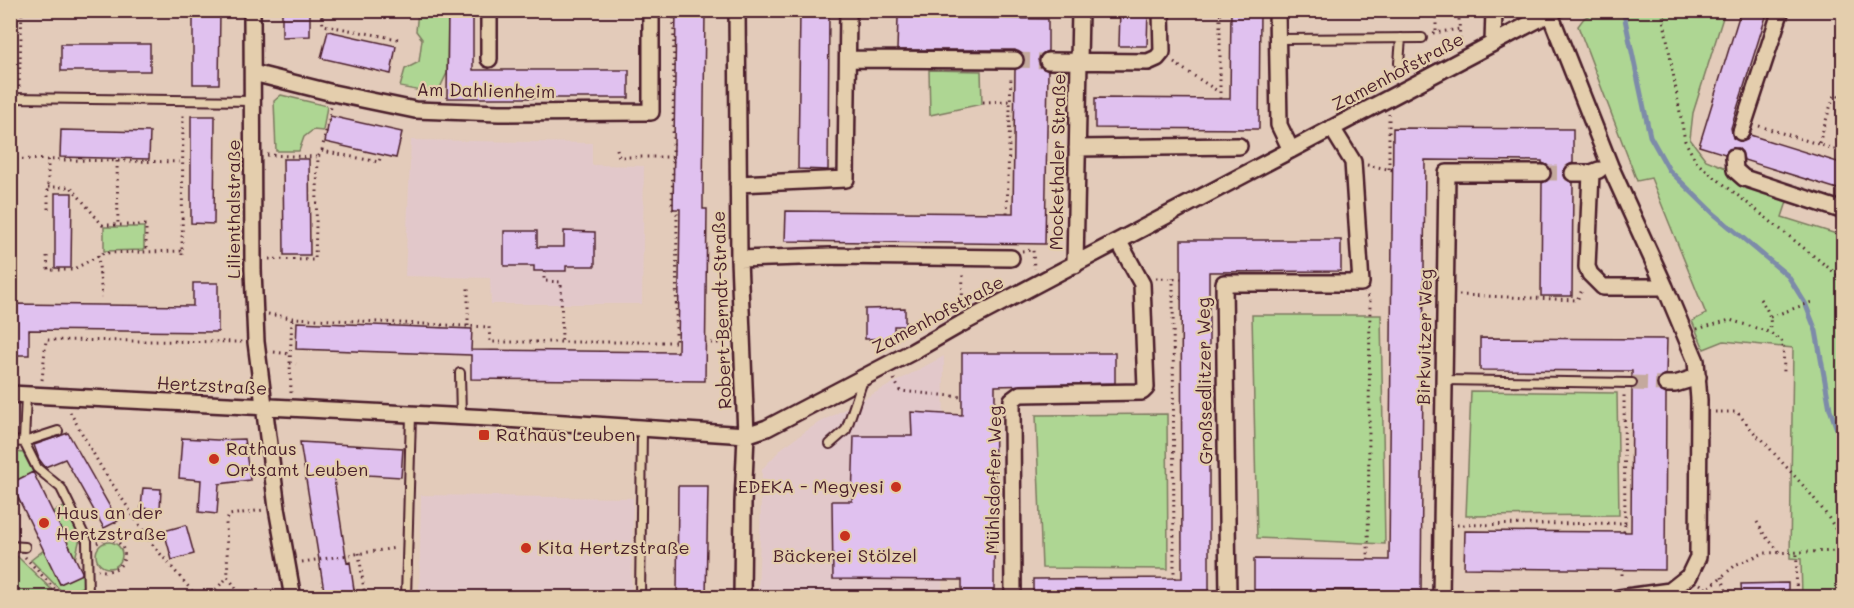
<svg xmlns="http://www.w3.org/2000/svg" width="1854" height="608" viewBox="0 0 1854 608" font-family="Mali,sans-serif">
<style>
.built{fill:#e2c8ca}
.green{fill:#aed693;stroke:#7c7a5f;stroke-width:1.5}
.lines{fill:none;stroke-linecap:round;stroke-linejoin:round}
.stream{stroke:#7d8ba9;stroke-width:5}
.building{fill:#e0c1ef;stroke:#4a1f2b;stroke-width:1.5}
.minor-tunnel{stroke:#c4a99d;stroke-width:15;stroke-dasharray:15 8;stroke-linecap:butt}
.service-casing{stroke:#4a1f2b;stroke-width:12}
.minor-casing{stroke:#4a1f2b;stroke-width:20}
.path{stroke:#4a1f2b;stroke-width:3;stroke-dasharray:1.5 4.5;stroke-linecap:butt}
.service{stroke:#e4cead;stroke-width:8}
.minor{stroke:#e4cead;stroke-width:15}
.poi-dot{fill:#c8321e;stroke:#e4cead;stroke-width:2}
.labels{text-anchor:middle;stroke-width:4.5;stroke-linejoin:round;paint-order:stroke}
.street-label{font-size:18px;fill:#4a1f2b;stroke:#e4cead}
.poi-label{font-size:18px;fill:#4a1f2b;stroke:#e4cead;text-anchor:start}
</style>
<rect width="100%" height="100%" fill="#e3cbba"/>
<filter id="ink" filterUnits="userSpaceOnUse"><feTurbulence type="fractalNoise" baseFrequency=".0167" numOctaves="2"/><feDisplacementMap in="SourceGraphic" scale="12" xChannelSelector="R" yChannelSelector="G"/><feConvolveMatrix kernelMatrix="1 2 1 2 8 2 1 2 1" color-interpolation-filters="sRGB"/></filter>
<g filter="url(#ink)">
<path class="built" d="M411,140L592,143V165L644,166L642,304H491L490,278L405,276Z
M944,356L942,597L758,598L762,469L783,447L815,425Z
M421,495L633,498L631,597H419Z"/>
<path class="green" d="M418,11H448L447,73L437,94L400,87L405,69L419,62L422,39L416,31Z
M1597,11H1725L1693,113L1690,139L1706,160L1726,168L1741,180L1789,196L1782,217L1843,236V597H1802L1801,559L1790,558L1793,348L1724,341L1704,349L1692,321L1706,314L1651,178L1637,181L1578,26L1584,18Z
M929,70L981,71L982,104L930,115Z
M281,95L327,106L323,131L313,130L304,137L299,151H276L274,101Z
M104,227H144V250L104,251Z
M1252,315H1381L1385,544L1257,538Z
M1471,391L1617,393L1619,515L1466,516Z
M1167,414L1168,569L1042,568L1036,415Z
M11,451L23,453L33,472L11,483L19,500L11,504Z
M64,507L80,538L75,559L53,512Z
M96 555a13 13 0 1 1 26 0a13 13 0 1 1-26 0Z
M44,550L60,584L82,573L84,586L65,595L31,560Z
M11,553L18,557L52,590L54,595L52,597H11Z"/>
<g class="lines">
<path class="stream" d="M1623,10L1650,136L1669,170L1713,213L1788,276L1805,303L1816,331L1830,409L1844,450"/>
</g>
<path class="building" d="M193,10H220L219,84H193Z
M282,10H310V36L282,37Z
M448,10H473V70H629V98H447Z
M676,10H705L703,196V209H707L705,381L471,379V355L296,349L297,322L472,329L471,350L678,352L680,209H673Z
M800,10H829L828,170L798,169Z
M1120,10H1148L1147,46H1119Z
M1231,10H1260L1259,129L1095,128V98L1230,99Z
M1741,10H1768L1731,128L1733,138L1742,142L1747,140L1750,135L1844,164V191L1744,160L1742,152L1738,148L1729,149L1725,154L1699,146Z
M898,17L1048,19V51L1043,53L1038,60L1040,66L1048,71L1045,244L785,241L786,211L1013,213L1015,70L1024,64L1023,55L1015,50H897Z
M328,31L396,46L391,74L321,58Z
M61,44H150V71H61Z
M191,116H215L214,224L191,223Z
M330,116L402,132L396,158L325,142Z
M1393,128L1573,129V163L1568,165L1563,172L1565,178L1573,183L1572,296H1541L1542,183L1547,181L1552,174L1547,165L1542,163V161L1425,160L1421,591L1254,590V559L1389,560Z
M61,130L150,132L149,159L60,157Z
M283,159H309L310,255H284Z
M55,193H72L71,268H55Z
M504,231H537V247H564V231L595,232V266H566V271H534V266H504Z
M1181,240H1341V271L1209,272V597H1033V579L1182,578Z
M193,283H218V332L29,330V355H10V304L193,306Z
M905,308V326H894V338L865,339V309Z
M1480,338L1667,339L1666,374L1661,376L1656,383L1658,389L1666,394L1665,570L1464,568L1465,531L1631,532L1632,389L1637,387L1638,383L1632,377V371L1480,370Z
M962,353H1115V383L995,386L994,597H962V580L833,579L832,501H852L854,436H912L911,412L962,415Z
M68,433L118,521L104,528L65,459L45,467L39,459L34,445Z
M182,438L217,440L244,439L250,480L219,484L217,514L199,512L201,480L179,478Z
M300,442L403,448L401,477L333,473L347,563L350,562L355,597H325Z
M33,472L82,572V574L60,584L11,483Z
M678,486H708L706,597H677Z
M143,488L161,489L160,510L141,508Z
M186,525L194,554L172,560L164,531Z
M1788,583V597H1742L1741,584Z"/>
<g class="lines">
<path class="minor-tunnel" d="M1015,60L1048,61
M1542,173H1573
M1632,383L1666,384"/>
<g class="service-casing">
<path id="service" d="M1278,39L1422,38
M1399,63L1401,38
M10,98L253,101
M460,373L461,417
M1444,380L1632,383
M26,395L24,442L37,468L61,488L87,541L88,598
M10,441L24,442L58,431
M830,444L846,430L863,380
M10,546L25,547
M406,598L411,415
M640,598L642,429"/>
</g>
<g class="minor-casing">
<path id="minor" d="M252,10L253,270L256,342L277,508L293,598
M737,10L739,259L746,435L743,503L742,598
M1277,10L1279,125L1291,150
M1550,14L1610,166L1665,287L1696,361L1699,400L1698,557L1689,576L1670,591L1619,598
M1493,43L1494,10
M489,59V10
M848,59L1015,60
M1048,61L1148,62L1157,58L1162,52L1161,10
M253,73L333,93L415,110L499,113L651,112V10
M1741,132L1781,10
M1077,148L1239,146
M1734,157L1735,170L1744,178L1844,211
M1573,173H1591L1599,170
M1591,173L1587,267L1590,274L1603,287H1665
M738,184L846,179L848,10
M739,259L831,256L1011,258
M1075,265L1080,10
M1666,384H1675L1698,377
M10,394L489,418L746,435L767,428L912,352L961,324L1556,10
M1013,598L1012,400L1020,394L1142,392L1146,388L1142,284L1119,242
M1228,598L1224,283H1361L1353,162L1332,128
M1441,598L1447,173H1542"/>
</g>
<path class="path" d="M321,10L323,25L398,39
M1662,10L1685,141L1697,163L1844,280
M504,11L559,10
M1459,19L1460,42
M1436,31V18
M1433,33L1460,29
M1174,63L1219,92
M19,87L22,10
M1220,99V10
M983,102L1011,101
M1759,126L1844,152
M10,137L15,108
M1819,143L1834,95L1844,97
M617,149L619,157H673L672,208L677,214L676,342
M322,150L331,107
M267,155L318,157
M673,157L674,10
M10,159L182,162
M117,161L118,225
M1367,165L1393,170
M1389,169V114
M48,187H71L104,227
M48,209V160
M1007,213L1011,75
M102,225H146V251
M1022,251L1033,250L1034,269
M98,255L102,297
M182,255L183,112
M47,256L48,270H72L104,253L182,251
M269,259L315,260L318,157L322,151L379,162L381,155
M544,271V281L561,282L562,342
M1173,277L1174,578
M1156,278L1182,279
M1459,295L1577,300L1583,288
M1367,296L1370,299L1368,560
M10,299H18
M1760,299C1768,310 1773,319 1769,332
M962,307L963,272
M268,314L292,318L489,327L490,342H678
M1770,317L1815,301
M468,326V284
M1697,329L1730,320L1769,332L1783,342L1784,373
M705,343H727
M274,352L290,354
M290,363L296,364
M894,379L900,391L962,397
M42,380L46,340L242,342
M291,393L290,363L292,318
M70,412L101,467L152,544L198,598
M1715,412H1737L1757,436L1762,439C1786,469 1817,496 1836,530C1839,536 1839,544 1843,551
M1757,522L1765,536L1780,552
M1457,525L1625,523L1624,394
M1624,532L1625,523
M97,543L106,538C134,541 129,577 98,570
M359,553L365,598
M25,557L63,598
M302,562L396,548
M1622,575V569
M1722,577L1728,598
M1700,584L1707,589L1737,564L1764,553L1842,551
M1368,591V598
M207,598L228,577
M243,598L228,577L226,523L229,515L263,510
M1696,598L1707,589
M1796,598L1797,552"/>
<use href="#service" class="service"/>
<use href="#minor" class="minor"/>
</g>
</g>
<g class="poi-dot">
<rect x="478" y="429" width="12" height="12" rx="3"/>
<circle cx="214" cy="459" r="6"/>
<circle cx="896" cy="487" r="6"/>
<circle cx="44" cy="523" r="6"/>
<circle cx="845" cy="536" r="6"/>
<circle cx="526" cy="548" r="6"/>
</g>
<g class="labels">
<g class="street-label">
<text transform="translate(1398 72) rotate(-28)" y="6">Zamenhofstraße</text>
<text transform="translate(486 91) rotate(1)" y="6">Am Dahlienheim</text>
<text transform="translate(1058 162) rotate(-89)" y="6">Mockethaler Straße</text>
<text transform="translate(234 209) rotate(-90)" y="6">Lilienthalstraße</text>
<text transform="translate(722 310) rotate(-92)" y="6">Robert-Berndt-Straße</text>
<text transform="translate(938 315) rotate(-28)" y="6">Zamenhofstraße</text>
<text transform="translate(1425 337) rotate(-89)" y="6">Birkwitzer Weg</text>
<text transform="translate(1205 381) rotate(-91)" y="6">Großsedlitzer Weg</text>
<text transform="translate(212 386) rotate(3)" y="6">Hertzstraße</text>
<text transform="translate(994 480) rotate(-89)" y="6">Mühlsdorfer Weg</text>
</g>
<g class="poi-label">
<text x="496" y="441">Rathaus Leuben</text>
<text x="226" y="455">Rathaus<tspan x="226" dy="21">Ortsamt Leuben</tspan></text>
<text x="884" y="493" text-anchor="end">EDEKA - Megyesi</text>
<text x="56" y="519">Haus an der<tspan x="56" dy="21">Hertzstraße</tspan></text>
<text x="538" y="554">Kita Hertzstraße</text>
<text x="845" y="562" text-anchor="middle">Bäckerei Stölzel</text>
</g>
</g>
<rect width="1854" height="608" fill="none" stroke="#e4cead" stroke-width="36"/>
<rect x="18" y="18" width="1818" height="572" fill="none" stroke="#4a1f2b" stroke-width="2" filter="url(#ink)"/>
</svg>
